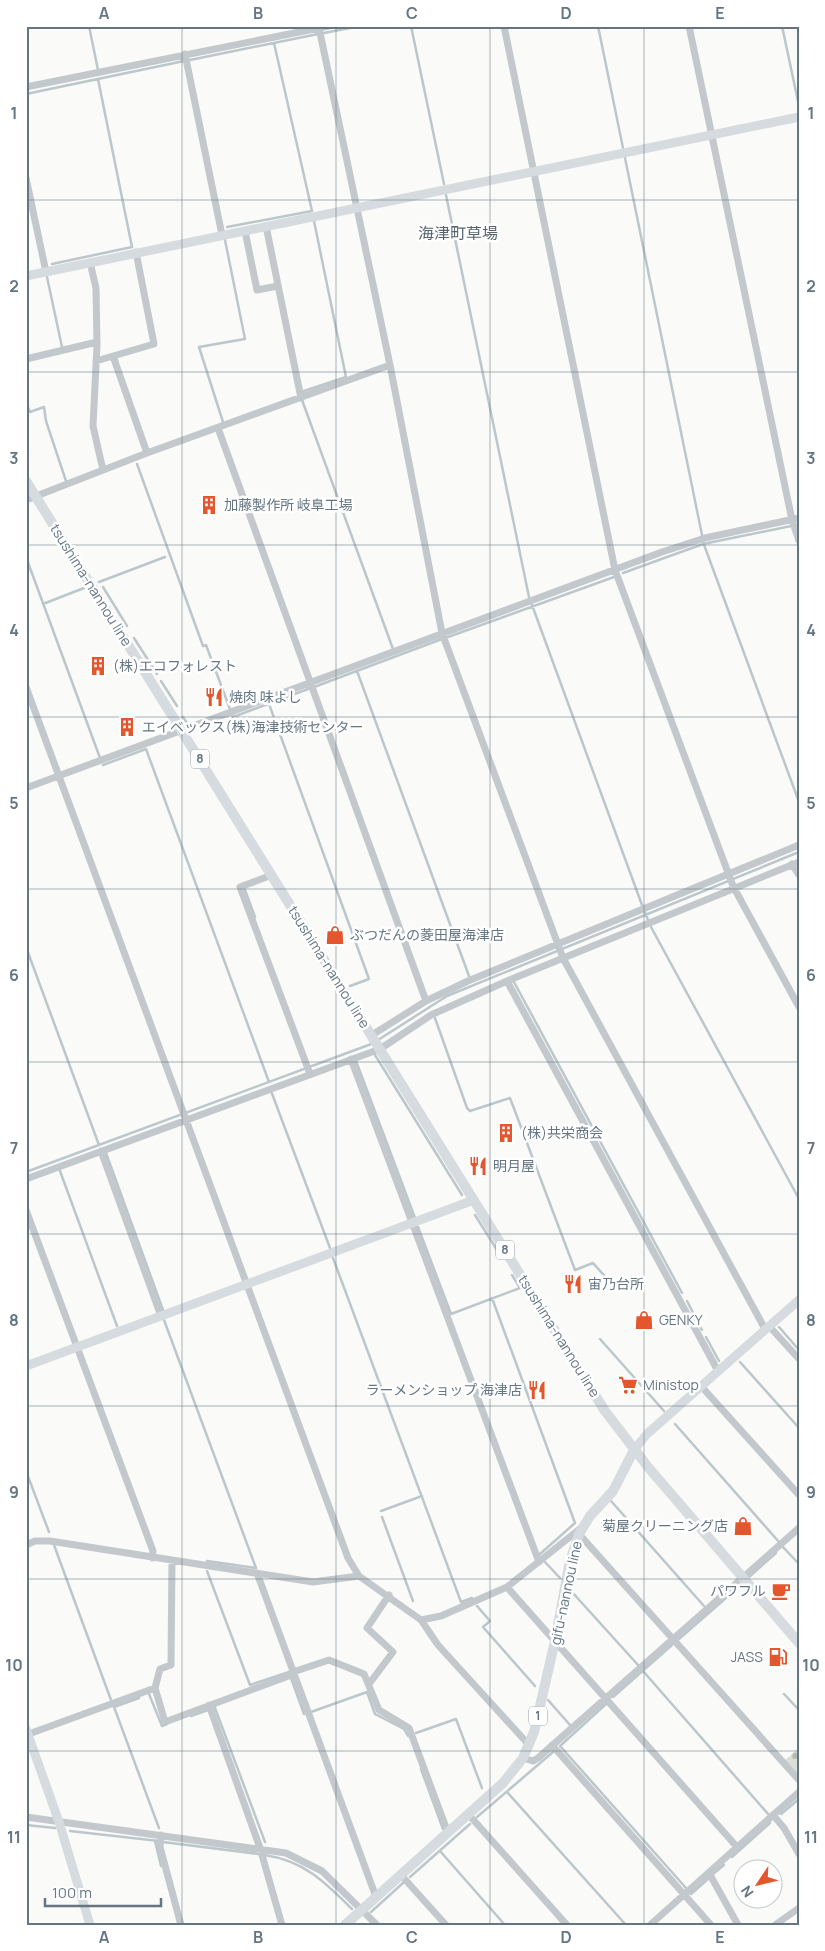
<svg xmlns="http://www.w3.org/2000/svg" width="825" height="1951" viewBox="0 0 825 1951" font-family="Manrope,'Noto Sans JP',sans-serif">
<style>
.cemetery{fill:url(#cemetery-stones)}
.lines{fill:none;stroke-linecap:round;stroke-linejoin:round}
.stream{stroke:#bbc7cb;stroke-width:2.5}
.street{stroke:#c3c8cc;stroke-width:7}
.secondary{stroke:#d6dbdf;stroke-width:9}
.primary{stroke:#d6dbdf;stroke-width:10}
.grid{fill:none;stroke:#657683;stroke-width:1;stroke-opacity:0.55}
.labels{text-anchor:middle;stroke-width:5;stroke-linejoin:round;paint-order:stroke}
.shield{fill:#fff;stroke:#939fa8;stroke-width:1}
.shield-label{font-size:12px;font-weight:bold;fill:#657683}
.poi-label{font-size:14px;fill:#657683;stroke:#fff;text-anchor:start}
.street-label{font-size:14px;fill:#657683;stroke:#fff}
.quarter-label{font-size:16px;fill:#57646e;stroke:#fff}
.neatline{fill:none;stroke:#657683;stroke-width:2}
.grid-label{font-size:16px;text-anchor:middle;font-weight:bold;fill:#657683}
</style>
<defs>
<pattern id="cemetery-stones" width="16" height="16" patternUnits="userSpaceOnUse" patternTransform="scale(1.25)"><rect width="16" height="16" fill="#dadfd7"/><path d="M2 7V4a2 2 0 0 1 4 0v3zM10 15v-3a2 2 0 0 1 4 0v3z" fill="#b4b9b4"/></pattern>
</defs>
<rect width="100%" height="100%" fill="#fafaf8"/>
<path class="cemetery" d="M799,1748V1778L784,1761Z"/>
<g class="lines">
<path class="stream" d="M89,26L98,70
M411,26L444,184
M598,26L623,148
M782,26L799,106
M324,33L360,26
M190,60L318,34
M26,94L184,61
M625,158L702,535
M446,195L529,597
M227,227L312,211L274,43
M52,264L132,247L98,79
M47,277L62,347
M304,393V391L346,377L314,221
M302,400L393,649
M26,403L30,412L44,407L46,421L66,481
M223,422L199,347L245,339L225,240
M137,464L203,646L206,645L230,709
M703,542L799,802
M26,557L100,758
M623,573L703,544L791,526
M99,582L165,557
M103,587L127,626
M43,604L84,588
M532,605L642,905
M448,637L614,577
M134,638L157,674
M357,671L469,976
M161,681L177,706
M314,687L442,639
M269,704L369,979L350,986
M232,715L233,717L308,689
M183,717L187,723
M103,765L146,749L269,1082
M245,890L255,917
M645,912L648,920
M651,927L799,1199
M26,947L99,1145
M514,982L682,1293
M435,1018L467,1108L470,1111L510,1098L575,1270L593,1263L611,1283
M378,1040L447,996L799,852
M375,1055L462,1195
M356,1061L415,1218
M271,1091L330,1248
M106,1153L163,1310
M60,1171L117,1326
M26,1172L374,1043
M475,1215L502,1258
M418,1227L451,1314L520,1288L512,1275
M333,1258L461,1602L472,1598L473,1600
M492,1298L575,1523L540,1554
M687,1301L702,1330
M164,1320L256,1568L207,1561
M779,1327L799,1350
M706,1337L719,1361
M600,1339L664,1411
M740,1362L799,1428
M675,1424L779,1542
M26,1471L49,1532
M611,1501L704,1606
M381,1511L422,1496
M382,1517L413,1601
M54,1545L111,1700
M782,1546L799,1564
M545,1562L560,1578
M207,1571L250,1685L289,1672
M749,1577L776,1553
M572,1592L638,1665
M477,1606L490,1621L483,1627L535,1686
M679,1639L735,1590
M643,1671L769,1815
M291,1678L304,1714
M149,1694L162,1726L167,1724
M784,1694L799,1710
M613,1697L672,1645
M139,1698L114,1707L159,1828
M548,1700L570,1725
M606,1704L560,1746L686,1888
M215,1708L265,1842
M311,1712L367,1692L375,1714L404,1729L408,1736
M191,1716L208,1710
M416,1733L456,1719L482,1788
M421,1769L443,1829
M507,1792L626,1925
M781,1814L799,1799
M477,1817L553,1752
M26,1825L55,1828
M70,1831L159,1841
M155,1841L161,1866
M163,1842L259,1854
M440,1851L505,1925
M264,1855C303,1860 325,1882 352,1909
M732,1857L770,1823
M713,1874L724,1865
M410,1877L470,1824
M691,1894L708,1879
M371,1912L403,1883"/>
<path class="street" d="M504,26L615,570L733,886L799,1007
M689,26L792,520L799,541
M319,28L390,365L442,633L563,958L765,1329
M185,54L222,235
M26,87L329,26
M26,178L46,272
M266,226L301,398
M245,231L257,290L278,286
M90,262L96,288L97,345L93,426L103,470
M113,356L147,453
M26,359L97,342
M96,361L154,344L136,252
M218,428L426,1001
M26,500L147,453L390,365
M26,687L348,1558L359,1576L421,1620L438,1645L529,1745
M26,788L662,552L705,538L799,518
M792,864L799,875
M272,875L240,887L310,1074
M507,981L718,1371
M372,1035L426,1001L468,981L799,845
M351,1059L539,1562
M101,1151L161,1316
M26,1179L380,1049L431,1015L507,981L799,862
M26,1210L153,1551L152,1558
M769,1326L799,1359
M701,1386L799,1495
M579,1534L799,1780
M26,1545L35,1541H50L313,1582L359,1576
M257,1573L376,1897
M507,1587L737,1847
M421,1620L441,1616L507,1587L581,1528
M293,1672L329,1660L364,1674L379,1710L409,1728L448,1833
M369,1684L393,1652L367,1628L389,1595
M155,1688L160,1669L171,1665L172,1561
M209,1705L260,1848L282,1925
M26,1735L155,1688L165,1722L294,1674
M552,1745L711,1925
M523,1758L533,1761L538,1758L799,1528
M469,1815L567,1925
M773,1815L784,1828L799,1854
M26,1817L286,1853L322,1871L377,1925
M161,1835L160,1847L181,1925
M709,1873L738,1925
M401,1875L446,1925
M650,1925L799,1792
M775,1925L799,1908"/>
<path class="secondary" d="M26,276L799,117
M26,1366L474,1200
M634,1450L647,1434L799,1300
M26,1729L59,1822L90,1925"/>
<path class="primary" d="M26,481L605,1411L648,1467L799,1643
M345,1925L503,1783L523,1758L534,1732L555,1641L570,1561L579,1534L590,1516L613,1491L634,1450"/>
</g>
<path class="grid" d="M182,26V1925M336,26V1925M490,26V1925M644,26V1925M26,200H799M26,372H799M26,545H799M26,717H799M26,889H799M26,1062H799M26,1234H799M26,1406H799M26,1579H799M26,1751H799"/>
<defs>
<g id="building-bare" transform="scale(1.5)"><path d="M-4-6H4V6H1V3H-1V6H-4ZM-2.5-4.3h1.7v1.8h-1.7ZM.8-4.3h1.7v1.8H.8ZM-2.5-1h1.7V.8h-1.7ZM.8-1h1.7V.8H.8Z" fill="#e4572e" stroke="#fff" stroke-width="2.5" paint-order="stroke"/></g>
<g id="restaurant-bare" transform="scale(1.5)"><path d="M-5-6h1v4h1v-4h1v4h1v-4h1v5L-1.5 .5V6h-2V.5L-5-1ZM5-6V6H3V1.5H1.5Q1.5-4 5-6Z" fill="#e4572e" stroke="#fff" stroke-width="2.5" paint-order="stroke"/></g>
<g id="shop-bare" transform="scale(1.5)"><path d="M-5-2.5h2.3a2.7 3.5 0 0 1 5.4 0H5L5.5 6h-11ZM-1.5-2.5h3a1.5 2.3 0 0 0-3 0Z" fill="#e4572e" stroke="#fff" stroke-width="2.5" paint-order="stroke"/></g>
<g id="supermarket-bare" transform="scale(1.5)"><path d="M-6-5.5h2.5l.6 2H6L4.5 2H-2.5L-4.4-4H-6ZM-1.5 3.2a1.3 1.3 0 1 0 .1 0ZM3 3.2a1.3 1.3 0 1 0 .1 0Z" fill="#e4572e" stroke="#fff" stroke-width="2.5" paint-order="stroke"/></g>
<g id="cafe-bare" transform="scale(1.5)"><path d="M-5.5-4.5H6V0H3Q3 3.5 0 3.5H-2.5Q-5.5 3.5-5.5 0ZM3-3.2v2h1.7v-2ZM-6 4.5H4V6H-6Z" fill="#e4572e" stroke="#fff" stroke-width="2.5" paint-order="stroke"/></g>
<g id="fuel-bare" transform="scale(1.5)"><path d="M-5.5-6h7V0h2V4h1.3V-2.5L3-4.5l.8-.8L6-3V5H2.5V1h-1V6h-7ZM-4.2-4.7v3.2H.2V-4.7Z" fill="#e4572e" stroke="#fff" stroke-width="2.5" paint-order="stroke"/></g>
</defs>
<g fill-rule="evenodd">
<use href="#building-bare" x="209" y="505"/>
<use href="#building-bare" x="98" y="666"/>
<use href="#restaurant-bare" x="214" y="697"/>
<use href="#building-bare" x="127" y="727"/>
<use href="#shop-bare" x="335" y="935"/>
<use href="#building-bare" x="506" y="1133"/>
<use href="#restaurant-bare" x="478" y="1166"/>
<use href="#restaurant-bare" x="573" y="1284"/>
<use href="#shop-bare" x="644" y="1320"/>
<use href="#supermarket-bare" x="628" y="1385"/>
<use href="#restaurant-bare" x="537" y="1390"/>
<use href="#shop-bare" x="743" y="1526"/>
<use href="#cafe-bare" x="781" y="1591"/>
<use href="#fuel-bare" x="778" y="1657"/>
</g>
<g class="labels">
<g class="shield">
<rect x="191" y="749.5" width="18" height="19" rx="4"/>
<rect x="496" y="1240.5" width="18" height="19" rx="4"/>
<rect x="529" y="1706.5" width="18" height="19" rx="4"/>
</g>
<g class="shield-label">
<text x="200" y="763">8</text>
<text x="505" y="1254">8</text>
<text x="538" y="1720">1</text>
</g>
<g class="poi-label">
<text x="224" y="510">加藤製作所 岐阜工場</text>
<text x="113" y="671">(株)エコフォレスト</text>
<text x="229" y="702">焼肉 味よし</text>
<text x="142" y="732">エイベックス(株)海津技術センター</text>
<text x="350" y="940">ぶつだんの菱田屋海津店</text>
<text x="521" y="1138">(株)共栄商会</text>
<text x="493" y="1171">明月屋</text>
<text x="588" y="1289">宙乃台所</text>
<text x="659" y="1325">GENKY</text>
<text x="643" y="1390">Ministop</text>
<text x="522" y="1395" text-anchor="end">ラーメンショップ 海津店</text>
<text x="728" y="1531" text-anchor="end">菊屋クリーニング店</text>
<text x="766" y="1596" text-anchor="end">パワフル</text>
<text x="763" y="1662" text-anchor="end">JASS</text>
</g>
<g class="street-label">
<text transform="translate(91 585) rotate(58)" y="5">tsushima-nannou line</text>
<text transform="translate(329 967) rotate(58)" y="5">tsushima-nannou line</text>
<text transform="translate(559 1336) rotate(58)" y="5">tsushima-nannou line</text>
<text transform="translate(566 1593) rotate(-78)" y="5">gifu-nannou line</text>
</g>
<g class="quarter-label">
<text x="458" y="239">海津町草場</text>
</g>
</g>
<rect width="825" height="1951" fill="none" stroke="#ffffff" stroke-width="55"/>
<g transform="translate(758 1884) rotate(235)"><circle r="24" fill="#ffffff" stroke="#c1c8cd"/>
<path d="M0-4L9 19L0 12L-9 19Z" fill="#e4572e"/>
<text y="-8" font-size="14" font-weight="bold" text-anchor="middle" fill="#657683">N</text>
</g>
<path d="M45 1898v8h116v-8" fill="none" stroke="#657683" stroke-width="2.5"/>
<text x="52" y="1898" font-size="15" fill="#657683" stroke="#ffffff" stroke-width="4" paint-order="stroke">100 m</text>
<rect x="28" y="28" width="770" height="1896" class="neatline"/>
<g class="grid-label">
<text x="104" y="19">A</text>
<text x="258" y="19">B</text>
<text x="412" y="19">C</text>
<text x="566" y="19">D</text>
<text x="720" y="19">E</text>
<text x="14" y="119">1</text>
<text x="811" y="119">1</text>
<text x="14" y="292">2</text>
<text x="811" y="292">2</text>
<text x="14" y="464">3</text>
<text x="811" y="464">3</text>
<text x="14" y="636">4</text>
<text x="811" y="636">4</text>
<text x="14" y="809">5</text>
<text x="811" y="809">5</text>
<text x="14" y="981">6</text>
<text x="811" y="981">6</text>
<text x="14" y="1154">7</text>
<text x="811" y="1154">7</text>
<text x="14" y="1326">8</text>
<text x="811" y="1326">8</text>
<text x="14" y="1498">9</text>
<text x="811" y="1498">9</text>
<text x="14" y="1671">10</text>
<text x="811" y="1671">10</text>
<text x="14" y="1843">11</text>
<text x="811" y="1843">11</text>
<text x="104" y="1943">A</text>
<text x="258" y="1943">B</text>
<text x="412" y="1943">C</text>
<text x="566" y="1943">D</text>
<text x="720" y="1943">E</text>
</g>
</svg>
